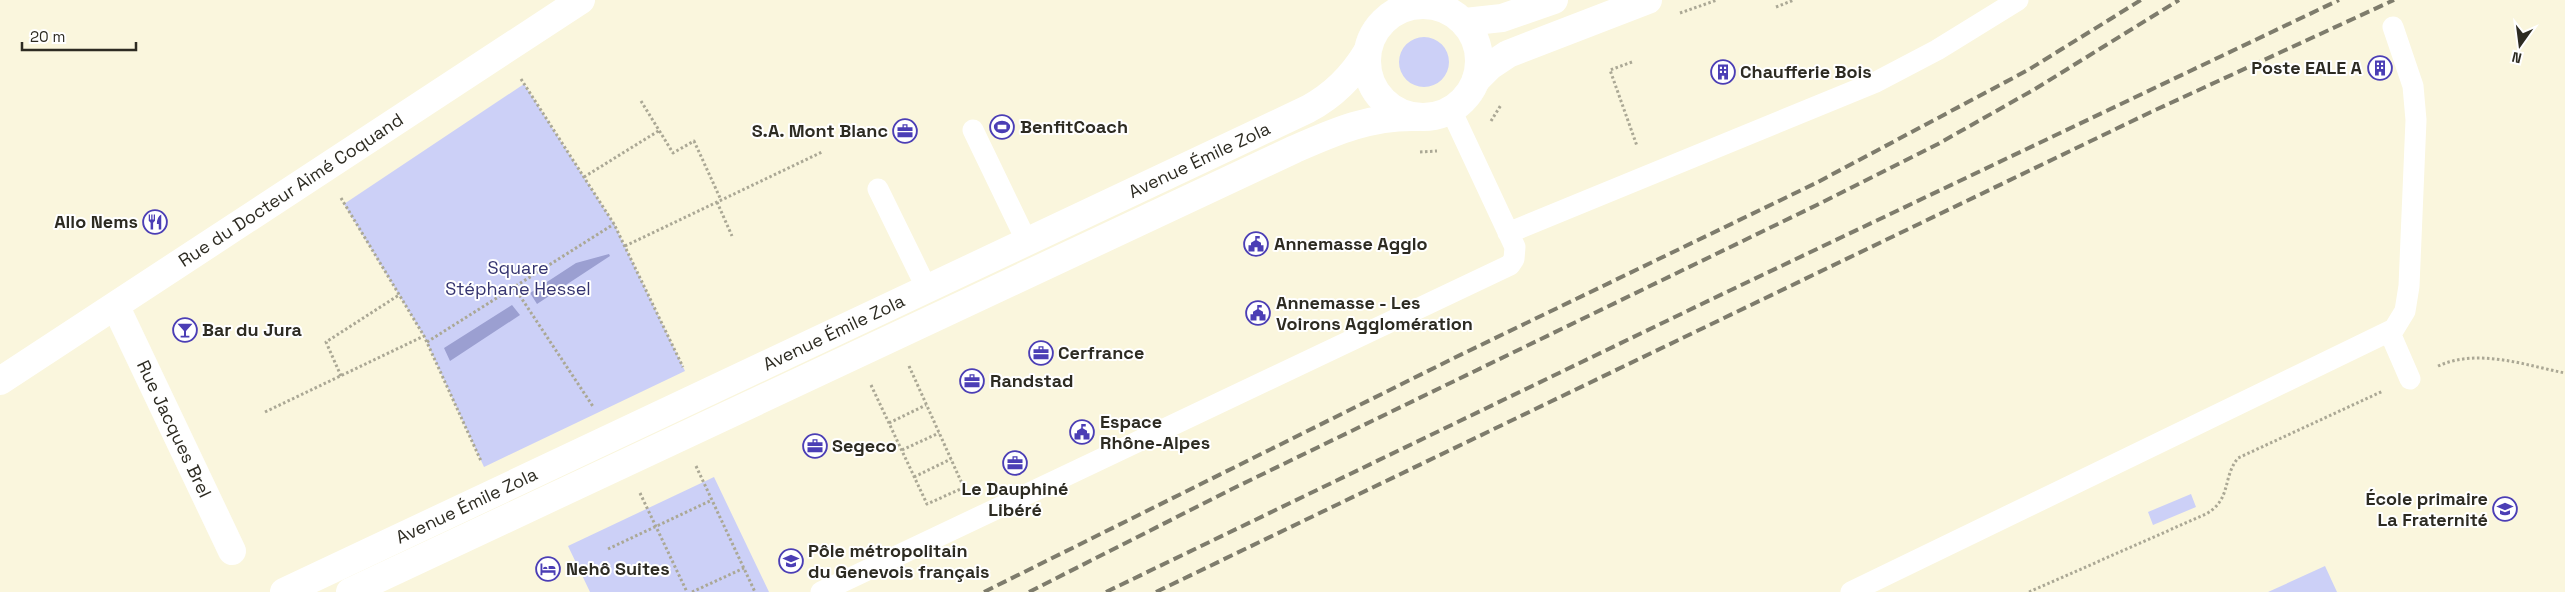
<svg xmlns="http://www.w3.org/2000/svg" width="2565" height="592" viewBox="0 0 2565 592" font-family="'Space Grotesk',sans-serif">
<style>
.green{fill:#ccd0f7}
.water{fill:#9b9fd1}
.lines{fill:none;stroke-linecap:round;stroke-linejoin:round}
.path{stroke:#aba895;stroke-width:3;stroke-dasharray:2.5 2.5;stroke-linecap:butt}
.service{stroke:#fff;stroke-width:21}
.minor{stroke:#fff;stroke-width:28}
.tertiary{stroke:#fff;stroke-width:28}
.rail{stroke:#7e7c6c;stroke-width:4;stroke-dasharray:10 5;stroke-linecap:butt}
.labels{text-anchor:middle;stroke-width:4;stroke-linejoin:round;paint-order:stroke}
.poi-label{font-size:18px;font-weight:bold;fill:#2d2b22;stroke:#fff;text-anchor:start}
.street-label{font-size:18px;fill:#2d2b22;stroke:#fff}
.park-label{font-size:18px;fill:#353470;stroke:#fff}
</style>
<rect width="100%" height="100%" fill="#faf6dd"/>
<path class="green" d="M1399 62a25 25 0 1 1 50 0a25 25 0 1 1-50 0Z
M524,84L614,224L685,371L484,467L424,336L344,204Z
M714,477L769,592H590L568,546Z
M2191,494L2196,507L2153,525L2148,512Z
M2325,566L2337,592H2268Z"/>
<path class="water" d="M609,254L610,256L537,304L530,293L576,263Z
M512,305L520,315L450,361L444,348Z"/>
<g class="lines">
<path class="path" d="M1776,7L1794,0
M1680,13L1717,0
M1632,62L1610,70L1637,146
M521,79L614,224L683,367
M641,101L673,153L694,141L721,200
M1491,121L1501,105
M1420,152L1437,151
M584,177L660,130
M341,198L424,336L481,461
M717,202L732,236
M625,246L822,152
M514,287L594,408
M427,342L614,224
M909,366L964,488
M2438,366C2479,348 2524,365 2565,373
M341,376L326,342L399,295
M871,385L927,504L963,488
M265,412L424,336
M889,423L926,405
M902,450L939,433
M696,466L755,592
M914,477L951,459
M640,493L687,592
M608,549L712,500
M692,592L744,568
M2029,592L2206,514C2232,499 2222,478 2238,458L2383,391"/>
<path class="service" d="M1432,6L1435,0
M973,130L1027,242
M878,189L927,289
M1508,233L1876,82L1937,50L2018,0
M2390,333L2410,379
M821,592L1510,265L1514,259L1515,247L1451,110
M1851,592L2394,329L2405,311L2409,286L2416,120L2413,86L2393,27"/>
<g class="minor">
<path d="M1415,0L1418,5"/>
<path id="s1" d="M116,307L232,551"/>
<path id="s2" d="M0,381L581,0"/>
</g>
<g class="tertiary">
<circle cx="1423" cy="61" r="56"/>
<path d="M1465,22L1502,18L1554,0"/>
<path d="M1476,80L1490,66L1508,54L1648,0"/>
<path id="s3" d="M284,592L1308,109C1334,95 1352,77 1367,52"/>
<path d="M350,592L1295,149C1336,131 1371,116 1416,117"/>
</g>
<path class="rail" d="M984,592L1456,357L1816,183L2028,70L2141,0
M1029,592L1232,489L1821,203L1938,144L2035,89L2179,0
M1106,592L1710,300L2339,0
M1156,592L2151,112L2394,0"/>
</g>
<defs>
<g id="building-ring" transform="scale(1.25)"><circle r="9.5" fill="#fff" stroke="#4b3eb5" stroke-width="1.5"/><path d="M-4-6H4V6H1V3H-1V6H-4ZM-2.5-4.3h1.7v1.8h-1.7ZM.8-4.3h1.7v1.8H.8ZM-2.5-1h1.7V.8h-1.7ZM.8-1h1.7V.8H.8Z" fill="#4b3eb5"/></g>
<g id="stadium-ring" transform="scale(1.25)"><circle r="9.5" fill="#fff" stroke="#4b3eb5" stroke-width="1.5"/><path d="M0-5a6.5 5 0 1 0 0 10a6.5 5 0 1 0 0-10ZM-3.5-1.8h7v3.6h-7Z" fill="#4b3eb5"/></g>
<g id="office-ring" transform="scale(1.25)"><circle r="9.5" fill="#fff" stroke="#4b3eb5" stroke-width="1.5"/><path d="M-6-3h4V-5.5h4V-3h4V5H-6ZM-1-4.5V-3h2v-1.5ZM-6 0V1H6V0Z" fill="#4b3eb5"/></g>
<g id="restaurant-ring" transform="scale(1.25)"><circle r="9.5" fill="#fff" stroke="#4b3eb5" stroke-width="1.5"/><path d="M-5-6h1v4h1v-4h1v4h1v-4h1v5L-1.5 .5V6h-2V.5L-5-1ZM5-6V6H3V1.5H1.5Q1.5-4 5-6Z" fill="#4b3eb5"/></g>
<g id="civic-ring" transform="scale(1.25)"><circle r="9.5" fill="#fff" stroke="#4b3eb5" stroke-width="1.5"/><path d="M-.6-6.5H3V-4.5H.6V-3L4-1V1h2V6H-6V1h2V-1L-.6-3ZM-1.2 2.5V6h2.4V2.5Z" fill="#4b3eb5"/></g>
<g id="bar-ring" transform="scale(1.25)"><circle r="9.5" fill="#fff" stroke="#4b3eb5" stroke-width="1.5"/><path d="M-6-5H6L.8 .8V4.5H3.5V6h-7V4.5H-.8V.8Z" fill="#4b3eb5"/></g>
<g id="school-ring" transform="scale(1.25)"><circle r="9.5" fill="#fff" stroke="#4b3eb5" stroke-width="1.5"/><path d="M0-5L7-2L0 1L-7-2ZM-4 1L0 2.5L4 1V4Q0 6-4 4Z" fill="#4b3eb5"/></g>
<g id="university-ring" transform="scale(1.25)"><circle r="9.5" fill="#fff" stroke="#4b3eb5" stroke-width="1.5"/><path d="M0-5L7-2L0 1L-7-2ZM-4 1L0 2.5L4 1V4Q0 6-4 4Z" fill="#4b3eb5"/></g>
<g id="hotel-ring" transform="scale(1.25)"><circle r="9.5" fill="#fff" stroke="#4b3eb5" stroke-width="1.5"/><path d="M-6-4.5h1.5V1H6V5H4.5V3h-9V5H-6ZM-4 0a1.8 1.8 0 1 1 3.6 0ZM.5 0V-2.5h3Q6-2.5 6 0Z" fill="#4b3eb5"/></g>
</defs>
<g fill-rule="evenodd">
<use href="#building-ring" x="2380" y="68"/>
<use href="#building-ring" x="1723" y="72"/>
<use href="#stadium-ring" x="1002" y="127"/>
<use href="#office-ring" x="905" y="131"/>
<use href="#restaurant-ring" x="155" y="222"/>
<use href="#civic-ring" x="1256" y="244"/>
<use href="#civic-ring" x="1258" y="313"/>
<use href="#bar-ring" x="185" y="330"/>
<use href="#office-ring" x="1041" y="353"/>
<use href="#office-ring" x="972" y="381"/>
<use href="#civic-ring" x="1082" y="432"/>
<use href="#office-ring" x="815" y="446"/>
<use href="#office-ring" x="1015" y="463"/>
<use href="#school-ring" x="2505" y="509"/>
<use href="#university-ring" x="791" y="561"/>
<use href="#hotel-ring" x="548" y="569"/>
</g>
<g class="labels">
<g class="poi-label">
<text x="2362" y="74" text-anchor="end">Poste EALE A</text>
<text x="1740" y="78">Chaufferie Bois</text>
<text x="1020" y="133">BenfitCoach</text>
<text x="888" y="137" text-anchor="end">S.A. Mont Blanc</text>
<text x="138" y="228" text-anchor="end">Allo Nems</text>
<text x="1274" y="250">Annemasse Agglo</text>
<text x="1276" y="309">Annemasse - Les<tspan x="1276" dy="21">Voirons Agglomération</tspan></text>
<text x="202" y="336">Bar du Jura</text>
<text x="1058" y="359">Cerfrance</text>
<text x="990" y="387">Randstad</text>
<text x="1100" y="428">Espace<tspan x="1100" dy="21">Rhône-Alpes</tspan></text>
<text x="832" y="452">Segeco</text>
<text x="1015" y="495" text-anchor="middle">Le Dauphiné<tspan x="1015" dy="21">Libéré</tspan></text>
<text x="2488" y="505" text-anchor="end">École primaire<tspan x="2488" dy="21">La Fraternité</tspan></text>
<text x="808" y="557">Pôle métropolitain<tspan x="808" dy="21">du Genevois français</tspan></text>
<text x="566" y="575">Nehô Suites</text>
</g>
<g class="street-label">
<text dy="6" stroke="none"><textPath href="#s3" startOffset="1012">Avenue Émile Zola</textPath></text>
<text dy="6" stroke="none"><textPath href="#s2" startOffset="348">Rue du Docteur Aimé Coquand</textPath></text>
<text dy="6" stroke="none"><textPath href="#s3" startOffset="608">Avenue Émile Zola</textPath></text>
<text dy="6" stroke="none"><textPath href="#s1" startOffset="135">Rue Jacques Brel</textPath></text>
<text dy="6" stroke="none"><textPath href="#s3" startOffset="202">Avenue Émile Zola</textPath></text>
</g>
<g class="park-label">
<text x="518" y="274">Square<tspan x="518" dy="21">Stéphane Hessel</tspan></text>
</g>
</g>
<g transform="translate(2520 45) rotate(194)" stroke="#ffffff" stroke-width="4" paint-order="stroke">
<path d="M0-4L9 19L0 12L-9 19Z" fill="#2d2b22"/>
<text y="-8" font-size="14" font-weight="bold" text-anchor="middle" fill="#2d2b22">N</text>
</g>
<path d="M22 42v8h114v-8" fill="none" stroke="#2d2b22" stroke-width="2.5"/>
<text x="30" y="42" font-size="15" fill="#2d2b22" stroke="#ffffff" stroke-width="4" paint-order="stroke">20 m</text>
</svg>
